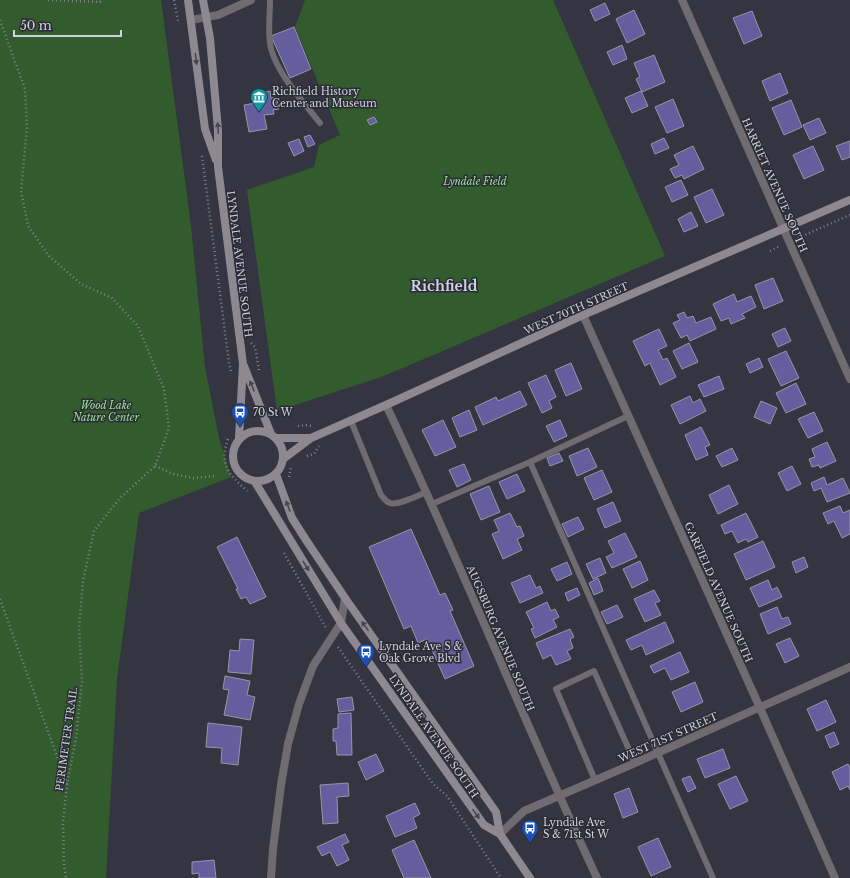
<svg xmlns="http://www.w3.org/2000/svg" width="850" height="878" viewBox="0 0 850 878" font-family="'Libre Baskerville',serif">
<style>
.green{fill:#325c2d}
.building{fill:#645d9e;stroke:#9696a4}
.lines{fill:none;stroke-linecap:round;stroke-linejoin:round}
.path{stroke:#81828c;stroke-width:2.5;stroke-dasharray:1 3;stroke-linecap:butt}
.lane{stroke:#6f6b70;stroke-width:6}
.street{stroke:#6f6b70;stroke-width:8}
.secondary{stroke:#8e8991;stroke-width:8}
.oneway{fill:#484751}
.labels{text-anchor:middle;stroke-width:3;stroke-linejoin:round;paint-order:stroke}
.poi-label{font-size:10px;fill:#d1d2d9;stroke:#2a2b36;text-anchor:start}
.park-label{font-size:10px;font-style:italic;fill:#9ce492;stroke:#2a2b36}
.street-label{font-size:10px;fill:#d1d2d9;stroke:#2a2b36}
.district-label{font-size:14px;font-weight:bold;fill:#d1d2e1;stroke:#2a2b36}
</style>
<rect width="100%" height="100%" fill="#343541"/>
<path class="green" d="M0,0H161L191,226L205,367L219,438L231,477L139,513L117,679L106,878H0Z
M305,0H553L665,256L384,376L277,411L247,190L314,167L319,145L340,135L295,27Z"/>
<path class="building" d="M605,3L610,14L595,21L590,10Z
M634,10L645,34L627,43L616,19Z
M752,11L762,36L744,44L733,18Z
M294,27L311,69L290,78L271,36Z
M622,45L627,59L613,65L607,52Z
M654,55L665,82L642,92L636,79L640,77L634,63Z
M780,73L788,93L770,101L762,81Z
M270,91L271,98L277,97L279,109L273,110L274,114L264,115L267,129L249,132L244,105L256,103L255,98L258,97L257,94Z
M641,91L648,106L632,113L625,98Z
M673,99L684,126L667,133L655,107Z
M791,100L802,127L784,135L772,108Z
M374,117L377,122L370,125L367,120Z
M819,118L826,133L810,140L803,125Z
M310,135L315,144L308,147L304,137Z
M664,138L669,148L655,154L651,144Z
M299,139L304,151L294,156L288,143Z
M850,141V157L842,160L836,146Z
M693,146L704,169L684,179L682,175L675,178L670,169L679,165L674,155Z
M813,146L824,170L804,179L793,155Z
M681,180L688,195L672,202L665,187Z
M712,189L724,215L706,223L694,197Z
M691,212L698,226L684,232L678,219Z
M773,278L783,301L764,309L755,285Z
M734,294L737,302L751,296L756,307L742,314L745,318L731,324L729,318L721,321L713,304Z
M684,312L687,318L693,316L696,323L711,317L716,329L690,341L687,335L681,338L673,323L680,320L677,315Z
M785,328L791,341L778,347L772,334Z
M659,329L667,346L658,350L663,360L667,358L676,377L660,385L650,363L645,366L633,341Z
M689,343L698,362L682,369L673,351Z
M786,351L799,378L781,386L768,359Z
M759,358L763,367L750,373L746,364Z
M571,363L582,389L566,396L555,370Z
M546,375L556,397L549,401L552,408L542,413L528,383Z
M719,376L724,389L704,397L698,385Z
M796,383L806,404L786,413L776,393Z
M520,391L527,405L483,425L475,407L496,397L498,401Z
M690,396L693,403L700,399L706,411L680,424L671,405Z
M761,401L777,408L770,424L754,417Z
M469,410L477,430L460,437L452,418Z
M814,412L823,431L808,438L798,419Z
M443,420L456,447L435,456L422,430Z
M560,420L567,436L554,442L546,426Z
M701,427L710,445L705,447L708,455L696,460L685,435Z
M827,442L836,461L820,468L819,465L812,467L809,459L815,457L812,449Z
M588,448L597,467L577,476L569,456Z
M732,448L738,460L722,467L716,456Z
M559,453L563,461L550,466L547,458Z
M464,464L471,480L457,487L449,470Z
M792,466L801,484L787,491L778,473Z
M602,470L612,492L594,500L584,478Z
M517,474L525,491L507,499L499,482Z
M824,477L827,485L843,478L850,493L827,502L821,488L814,491L811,483Z
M729,485L738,504L718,514L709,495Z
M489,486L500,512L481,520L470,494Z
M613,502L621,521L605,528L597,509Z
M840,506L843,513L850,510V534L842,538L834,521L828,524L823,513Z
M510,513L517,527L520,526L524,536L517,539L522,550L503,559L492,534L499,531L494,520Z
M746,513L758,537L748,542L746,539L738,543L732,531L725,534L721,525Z
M578,517L584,529L568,537L562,524Z
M411,529L440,595L445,593L453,610L450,611L474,666L445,679L427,639L418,643L411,626L404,629L369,547Z
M625,533L637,557L612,568L606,557L614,553L608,541Z
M237,537L266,597L250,604L246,597L241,599L236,589H238L217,547Z
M763,541L775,567L746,580L734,554Z
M804,557L808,567L796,573L792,562Z
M600,558L606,573L593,579L586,564Z
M640,561L648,580L632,588L623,569Z
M567,562L572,574L557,581L551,569Z
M530,575L536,588L540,586L543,593L520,603L511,583Z
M598,578L603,591L594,595L589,583Z
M768,580L772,590L777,587L782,597L759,607L750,588Z
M577,588L580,595L568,601L565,593Z
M654,590L660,601L655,603L661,615L645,622L634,599Z
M547,602L551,611L555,609L559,617L553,620L557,627L535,638L531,629L534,628L526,612Z
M617,605L623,617L607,624L601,612Z
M777,607L782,619L788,617L791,624L768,634L760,614Z
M665,622L674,642L646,655L642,645L631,650L626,640Z
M570,629L574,637L570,639L573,648L567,651L571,659L556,665L551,655L543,659L536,643Z
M790,638L799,656L785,663L776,644Z
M240,639L254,640L251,674L228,672L230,650L239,651Z
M680,652L689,672L671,680L665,668L654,673L650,666Z
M225,676L250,681L247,695L255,697L250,720L224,715L229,690L223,689Z
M695,682L703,702L681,712L672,692Z
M352,697L354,710L339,712L337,699Z
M826,700L836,722L817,731L807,709Z
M351,713L352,755H337L336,741H333V729L338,728V714Z
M208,723L242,727L238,765L221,763L222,748L206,747Z
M834,732L839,744L830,748L825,736Z
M723,749L730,768L705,778L697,759Z
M376,754L384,771L366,780L358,762Z
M848,764L850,768V790L848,786L840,790L832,772Z
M690,776L696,788L688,792L682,779Z
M736,776L748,801L730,809L718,784Z
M348,783L349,796L337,797L338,823L323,824L320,785Z
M629,788L638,812L623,818L614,794Z
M415,803L420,814L413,818L417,828L395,837L386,816Z
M345,834L349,842L342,845L349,860L337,866L330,852L322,856L317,847Z
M658,838L671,867L651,876L638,847Z
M414,840L431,878H404L392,850Z
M214,860L216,878H199V873L192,874V862Z"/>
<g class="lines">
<path class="path" d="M48,0L100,2L101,0
M174,0L178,21
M0,20L25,89L27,127L21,191L28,226L49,256L81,284L112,298L138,326L164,389L169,428L155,466L120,498L94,531L83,581L79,628L82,682L76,738L67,785L63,821L64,865L66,878
M202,156L229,363L231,371
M798,238L850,215
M770,251L780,246
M251,343L255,347L259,370
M298,426L306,425L311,426
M228,439C219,465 228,473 247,491
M307,456L314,454L319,446
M155,466L173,474L193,478L215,476
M289,477L291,467
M284,553L326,628
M0,599L67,784
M338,647L433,784L447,796L501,878"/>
<path class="lane" d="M270,0C270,14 268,29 270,43C273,69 304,103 320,123
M351,421L381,495C384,498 386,502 390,503C398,506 419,495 427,492
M530,462L713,878
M432,504L530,462L628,416
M595,780L556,689L594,671L635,763"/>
<path class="street" d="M682,0L850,379
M191,20L218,15L251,0
M583,315L760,708L835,878
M386,405C460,561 524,722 597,878
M500,834L524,811L635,763L850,667
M271,878L273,849L281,785L288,744L299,704L313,666L341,623L345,598"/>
<path class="secondary" d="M188,0L205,129L216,160
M203,0L210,38L218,130V167L243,364L239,438
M244,366L271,434
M233 456a25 25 0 1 1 50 0a25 25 0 1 1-50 0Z
M276,438H311
M283,459L311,438L386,405L583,315L850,200
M276,474L292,518L306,540L345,598L496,812L500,834L530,878
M255,482L341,623L484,825L500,834"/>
</g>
<defs><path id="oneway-solid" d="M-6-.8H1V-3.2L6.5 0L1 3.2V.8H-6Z"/></defs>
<g class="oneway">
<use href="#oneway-solid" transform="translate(196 59) rotate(83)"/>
<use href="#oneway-solid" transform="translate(218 128) rotate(-93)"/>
<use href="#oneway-solid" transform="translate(252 386) rotate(-112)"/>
<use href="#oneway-solid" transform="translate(288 506) rotate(-111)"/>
<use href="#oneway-solid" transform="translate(306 566) rotate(58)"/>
<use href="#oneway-solid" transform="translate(365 626) rotate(-125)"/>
<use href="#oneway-solid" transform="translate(476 814) rotate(55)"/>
</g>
<defs>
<g id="museum-pin" transform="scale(0.9)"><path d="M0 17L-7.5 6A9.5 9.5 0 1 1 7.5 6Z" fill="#0f9aa8" stroke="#2a2b36"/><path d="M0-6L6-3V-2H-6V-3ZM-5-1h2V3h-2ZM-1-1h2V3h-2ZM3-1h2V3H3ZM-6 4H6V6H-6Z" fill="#fff"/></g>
<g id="bus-pin" transform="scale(0.9)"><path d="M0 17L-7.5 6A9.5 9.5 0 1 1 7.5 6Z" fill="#1a4fb4" stroke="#2a2b36"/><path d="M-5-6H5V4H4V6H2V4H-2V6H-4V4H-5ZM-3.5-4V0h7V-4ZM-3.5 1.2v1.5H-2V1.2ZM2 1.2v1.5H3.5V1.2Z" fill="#fff"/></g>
</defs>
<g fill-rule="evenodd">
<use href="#museum-pin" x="259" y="97"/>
<use href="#bus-pin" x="240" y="412"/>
<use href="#bus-pin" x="366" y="652"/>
<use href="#bus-pin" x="530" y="828"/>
</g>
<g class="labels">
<g class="poi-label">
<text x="272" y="95">Richfield History<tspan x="272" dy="12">Center and Museum</tspan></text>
<text x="253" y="416">70 St W</text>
<text x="379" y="650">Lyndale Ave S &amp;<tspan x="379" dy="12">Oak Grove Blvd</tspan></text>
<text x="543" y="826">Lyndale Ave<tspan x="543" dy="12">S &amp; 71st St W</tspan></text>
</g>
<g class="park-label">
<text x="475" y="185">Lyndale Field</text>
<text x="106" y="409">Wood Lake<tspan x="106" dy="12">Nature Center</tspan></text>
</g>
<g class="street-label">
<text transform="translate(775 185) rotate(66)" y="4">HARRIET AVENUE SOUTH</text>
<text transform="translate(240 264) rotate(83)" y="4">LYNDALE AVENUE SOUTH</text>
<text transform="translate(576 308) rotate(-24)" y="4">WEST 70TH STREET</text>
<text transform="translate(719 592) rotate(66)" y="4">GARFIELD AVENUE SOUTH</text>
<text transform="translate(501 638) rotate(67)" y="4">AUGSBURG AVENUE SOUTH</text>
<text transform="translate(434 736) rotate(55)" y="4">LYNDALE AVENUE SOUTH</text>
<text transform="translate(668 737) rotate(-24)" y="4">WEST 71ST STREET</text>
<text transform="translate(66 739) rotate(-82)" y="4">PERIMETER TRAIL</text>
</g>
<g class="district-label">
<text x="444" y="291">Richfield</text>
</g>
</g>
<path d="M14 30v6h107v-6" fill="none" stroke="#d1d2d9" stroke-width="2"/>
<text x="20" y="30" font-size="12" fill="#d1d2d9" stroke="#2a2b36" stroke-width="3" paint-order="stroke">50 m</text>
</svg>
